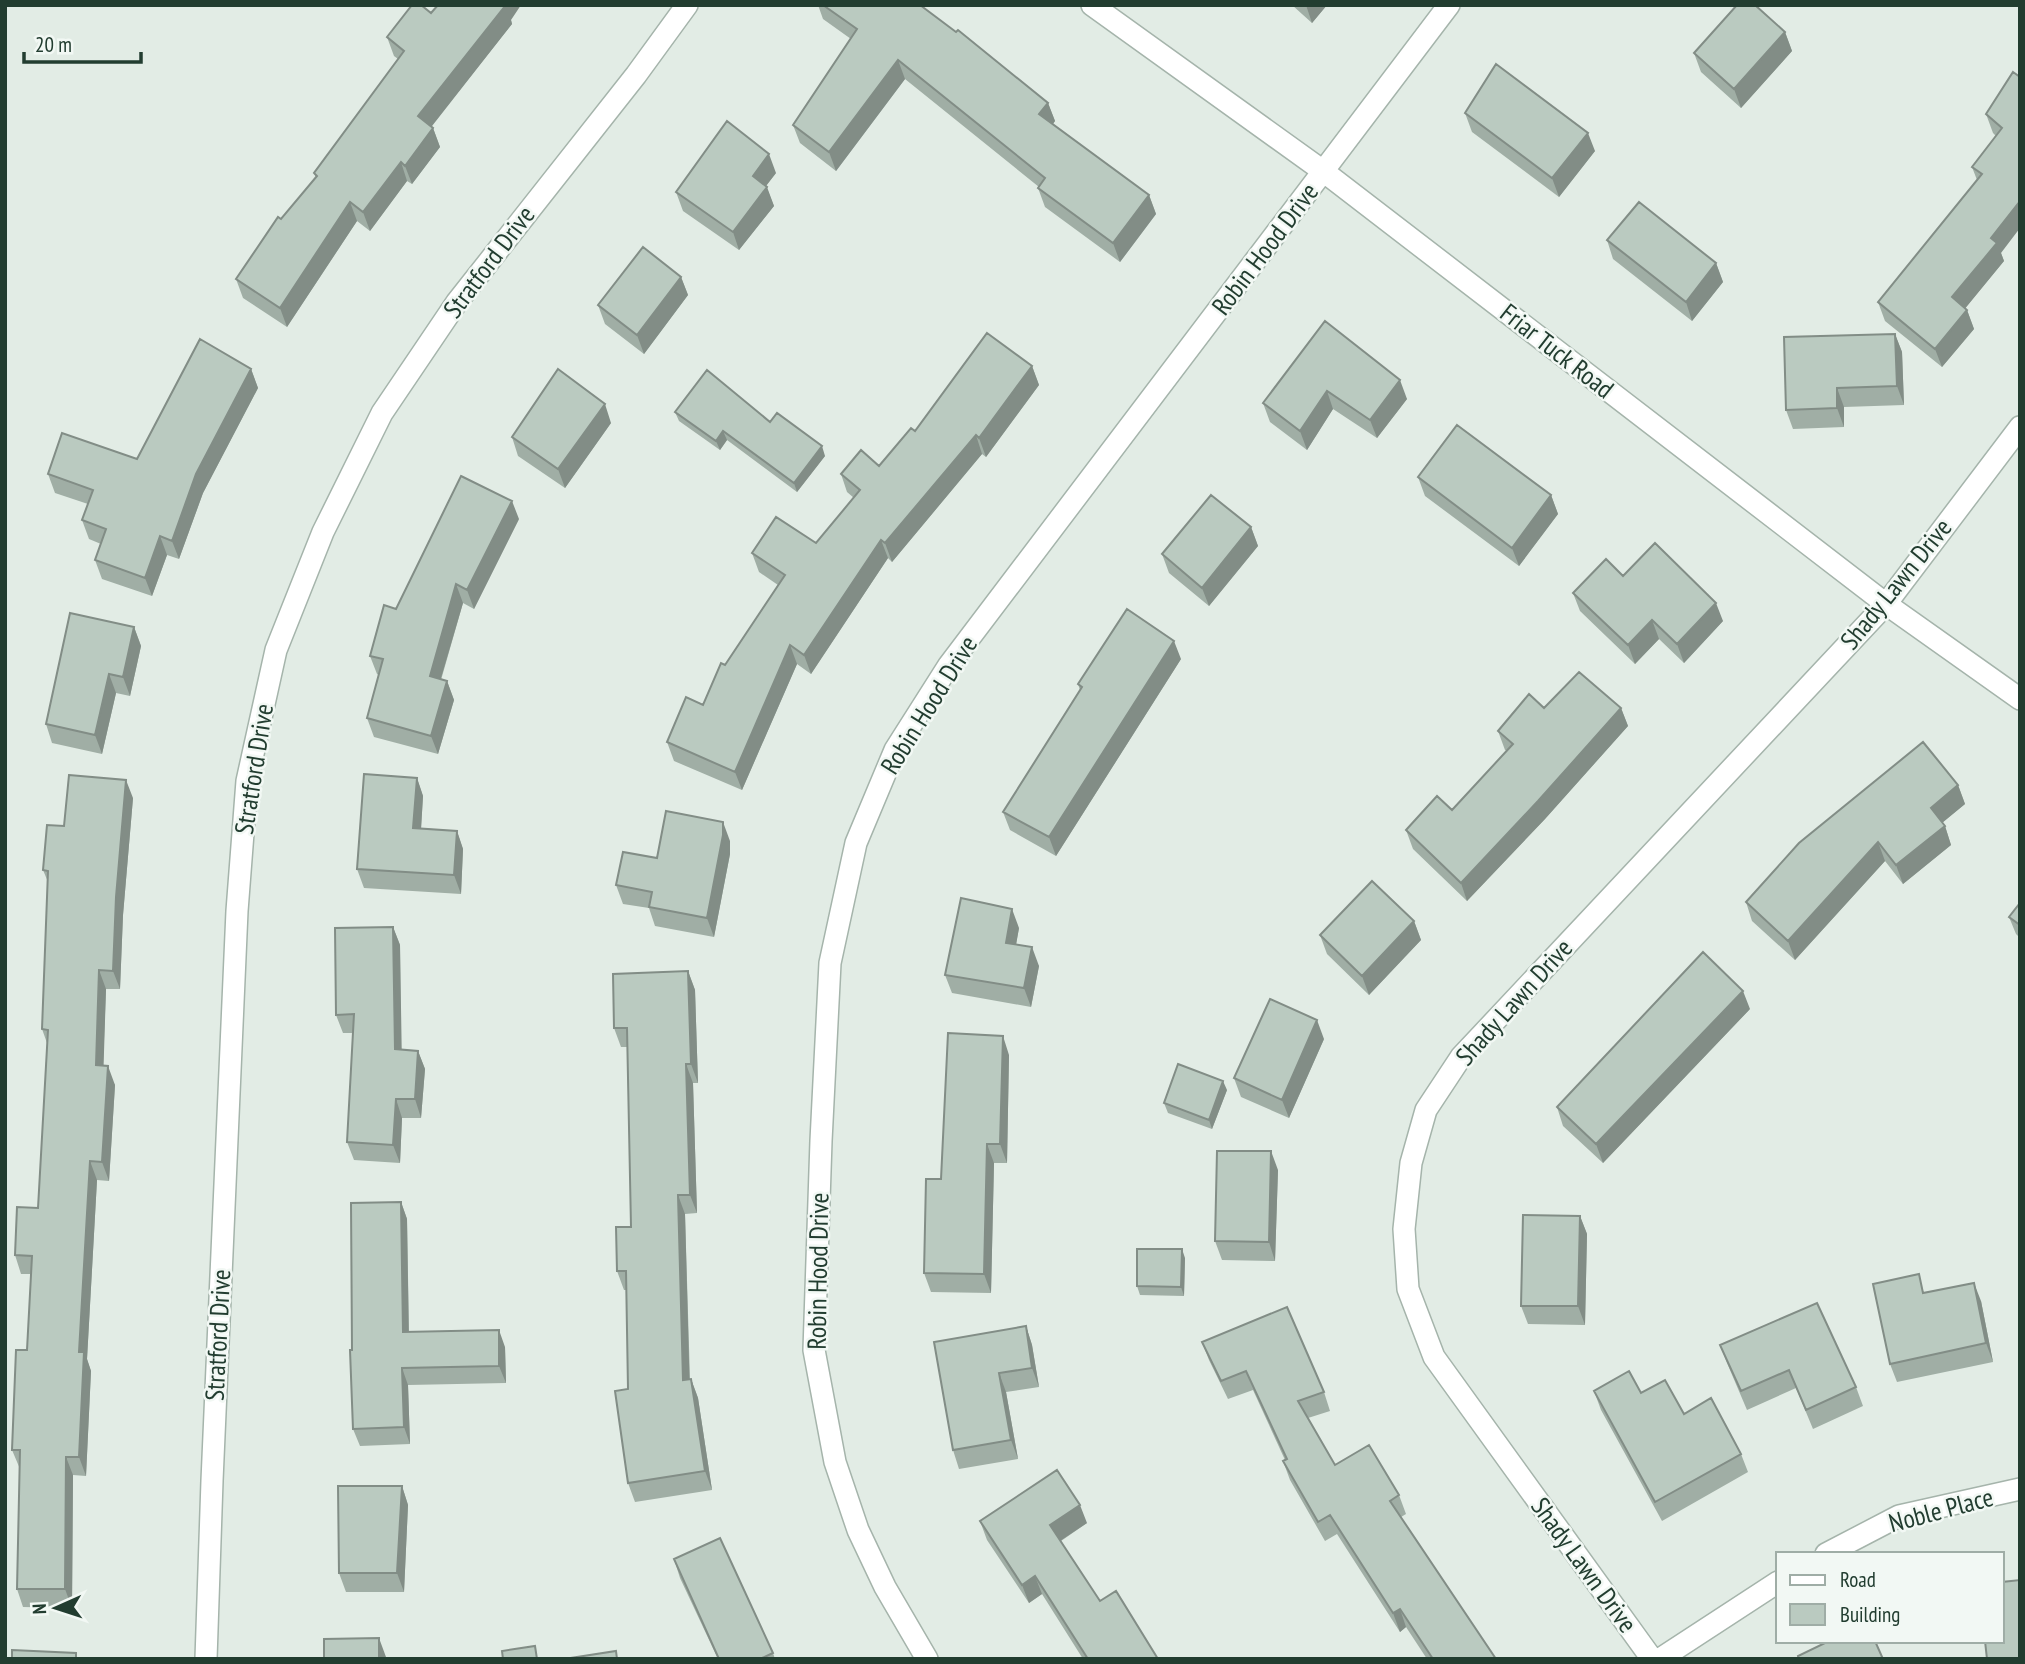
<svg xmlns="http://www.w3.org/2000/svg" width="2025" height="1664" viewBox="0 0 2025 1664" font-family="'PT Sans Narrow',sans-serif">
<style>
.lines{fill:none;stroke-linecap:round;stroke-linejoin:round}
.minor-casing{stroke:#a5b4ab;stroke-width:24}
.minor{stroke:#fff;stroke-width:21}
.wall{fill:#a0aea5}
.shaded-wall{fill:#828d86}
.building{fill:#bacac0;stroke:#828d86;stroke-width:2}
.labels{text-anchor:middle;stroke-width:5;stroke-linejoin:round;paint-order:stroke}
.street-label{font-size:26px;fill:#223d30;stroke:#f2f8f4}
</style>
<rect width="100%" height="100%" fill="#e2ece5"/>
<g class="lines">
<g class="minor-casing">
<path id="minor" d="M1092,5L1323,171L1886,604L2020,699
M1826,1554L1899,1516L2020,1489
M206,1659L212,1481L237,911L247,781L276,650L323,532L382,413L457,302L636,75L687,5
M927,1659L885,1587L858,1530L835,1462L814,1350L821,1141L830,963L856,843L895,750L949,665L1449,5
M1652,1659L1434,1357L1408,1289L1404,1229L1411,1163L1426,1110L1461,1057L1886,604L2020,427
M1660,1659L1778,1582"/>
</g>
<use href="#minor" class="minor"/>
</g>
<path class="wall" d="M818,5H920L1048,103L1055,121L1053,124L1149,195L1156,214L1120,262L1045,207L1038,188L1039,187L905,79L836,171L800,143L793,125L851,39L823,19Z
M1292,5H1327L1312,23Z
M431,13L511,20L512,24L431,126L433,128L440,147L412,184L407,181L370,231L357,221L287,327L243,298L236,279L281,219L316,178L314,173L398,59L394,56L387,37Z
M1785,32L1792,51L1741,108L1701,72L1694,53Z
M2013,72L2001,253L2004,261L1965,308L1967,310L1974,329L1942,367L1885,321L1878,302L1977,180L1972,167L1996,136L1993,133L1986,114Z
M1465,113L1595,151L1559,197L1472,132Z
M776,173L766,186L774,206L739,250L683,211L676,192Z
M1607,240L1716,263L1723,282L1692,321L1613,259Z
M681,277L688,295L644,354L605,324L598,305Z
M1325,321L1407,399L1377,438L1333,409L1307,450L1270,422L1263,403Z
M1895,334L1902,352L1904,405L1844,407V427L1793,429L1786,410Z
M1032,366L1039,385L986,457L982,454L892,562L888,558L811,674L797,664L742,790L674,761L667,742L703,705L725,665L778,585L759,572L752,553L816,543L854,498L847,492L841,474L879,466L915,431Z
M251,369L258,388L203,493L179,559L167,555L152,596L102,579L95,560L101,544L89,539L82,520L88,504L55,493L48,474L137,459Z
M675,412L770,422L825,456L797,492L727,440L720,450L679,421Z
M611,423L565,488L518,456L512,437Z
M1418,477L1551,495L1558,514L1519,566L1425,496Z
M519,519L474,609L463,603L441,680L447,681L454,700L438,754L374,737L367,718L379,675L377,674L370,656L396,609Z
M1251,527L1258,546L1209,606L1169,573L1162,554Z
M1623,576L1723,621L1684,663L1659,639L1635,664L1580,611L1573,593Z
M134,627L141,646L130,696L116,693L102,754L52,743L46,724Z
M1181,659L1056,856L1010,830L1003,812L1080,690L1078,684Z
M1544,708H1621L1628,726L1545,819L1467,901L1413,849L1406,830L1452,810L1507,751L1505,750L1498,731Z
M417,778L423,796L421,828L457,831L463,849L461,894L364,888L357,869Z
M1958,785L1965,804L1942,823L1945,826L1951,845L1903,884L1885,861L1795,960L1752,921L1746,902Z
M133,798L123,915L120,989H106L103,1066L115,1085L109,1181L97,1180L87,1359L91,1371L86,1476L73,1475L72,1608L23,1607L17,1589L20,1469L12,1450L27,1350L31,1274H21L15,1255L38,1208L47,1043L42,1029L48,882L43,870Z
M730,841V854L714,937L655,926L649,908L623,904L616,885L657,858Z
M2020,903V938L2016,934L2009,917Z
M1414,921L1421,940L1369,995L1327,954L1320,935Z
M393,927L400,945L401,1050L418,1051L425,1069L421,1118H402L400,1163L354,1160L347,1142L353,1033H343L336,1015Z
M1019,928L1016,944L1039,966L1031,1007L952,993L945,975Z
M688,971L695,990L698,1083H693L697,1213L685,1214L690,1379H691L698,1398L712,1490L635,1502L628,1483L627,1290H624L617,1271L631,1227L627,1047H621L614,1028Z
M1750,1009L1603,1163L1563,1126L1557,1107Z
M1324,1039L1289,1118L1241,1097L1234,1078Z
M1009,1055L1007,1163H994L991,1293L931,1292L924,1273L941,1179Z
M1227,1090L1212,1129L1168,1113L1164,1103Z
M1278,1170L1275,1261L1222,1260L1215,1241Z
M401,1202L407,1219L409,1332L505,1347L506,1383L408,1385L410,1444L360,1446L353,1429L352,1350Z
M1580,1216L1587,1234L1585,1325L1528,1324L1521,1306Z
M1185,1258L1184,1296L1140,1295L1137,1286Z
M1981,1301L1993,1362L1897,1382L1890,1364Z
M1026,1326L1032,1345L1039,1387L1006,1392L1018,1459L959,1469L953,1450Z
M1202,1342L1324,1392L1330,1411L1308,1418L1335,1465L1399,1495L1406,1514L1401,1517L1496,1659H1427L1406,1627L1400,1632L1337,1534L1325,1541L1290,1480L1283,1461L1285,1460L1253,1390L1228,1399L1209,1360Z
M1720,1345L1856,1387L1863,1406L1813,1429L1796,1388L1747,1410L1727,1363Z
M1594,1391L1641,1393L1684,1414L1741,1454L1748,1472L1662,1521L1601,1410Z
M402,1486L408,1505L404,1592H346L339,1573Z
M980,1521L1087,1523L1061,1541L1100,1601L1158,1659H1083L1042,1594L1029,1603L987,1540Z
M674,1559L773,1653L775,1659H718L680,1578Z"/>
<path class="shaded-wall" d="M503,5H521L511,20L512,24L425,135L418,116Z
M1306,5H1327L1312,23Z
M1785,32L1792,51L1741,108L1734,89Z
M898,60L905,79L836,171L829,152Z
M1048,103L1055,121L1046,133L1039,114Z
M433,128L440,147L412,184L405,166Z
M1588,133L1595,151L1559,197L1552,178Z
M769,154L776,173L759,195L753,176Z
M401,162L407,181L370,231L363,212Z
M767,187L774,206L739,250L733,232Z
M1149,195L1156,214L1120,262L1113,243Z
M2020,201V228L2001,253L2004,261L1959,316L1952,297L1991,238Z
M350,202L357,221L287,327L280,308Z
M1716,263L1723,282L1692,321L1686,302Z
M681,277L688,295L644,354L637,335Z
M1967,310L1974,329L1942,367L1935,349Z
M1895,334L1902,352L1904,405L1897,386Z
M1032,366L1039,385L986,457L979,438Z
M251,369L258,388L203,493L179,559L172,541L196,474Z
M1400,380L1407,399L1377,438L1370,420Z
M1837,388L1844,407V427L1837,408Z
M1327,391L1333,409L1307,450L1300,431Z
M605,404L611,423L565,488L558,469Z
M723,431L727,440L720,450L716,441Z
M976,435L982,454L892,562L885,543Z
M822,446L825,456L797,492L794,483Z
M1551,495L1558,514L1519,566L1512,548Z
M512,501L519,519L474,609L467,590Z
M1251,527L1258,546L1209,606L1202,588Z
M160,536L167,555L152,596L145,578Z
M881,540L888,558L811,674L804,655Z
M456,584L463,603L436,695L430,676Z
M1716,603L1723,621L1684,663L1677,644Z
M1652,620L1659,639L1635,664L1628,645Z
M134,627L141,646L130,696L123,677Z
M1174,641L1181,659L1056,856L1049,837Z
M790,645L797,664L742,790L735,772Z
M109,674L116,693L102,754L95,735Z
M447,681L454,700L438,754L431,736Z
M1621,708L1628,726L1545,819L1467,901L1461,883Z
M417,778L423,796L420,846L413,828Z
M126,780L133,798L123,915L120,989L113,971L116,897Z
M1958,785L1965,804L1937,827L1931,808Z
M723,822L730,841V854L714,937L707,918Z
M1945,826L1951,845L1903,884L1896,865Z
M457,831L463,849L461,894L454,875Z
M1878,842L1885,861L1795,960L1788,941Z
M1012,909L1019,928L1013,962L1006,943Z
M1414,921L1421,940L1369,995L1362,976Z
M393,927L400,945L402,1068L395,1049Z
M1032,947L1039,966L1031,1007L1024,988Z
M99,970L106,989L103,1084L96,1065Z
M688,971L695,990L698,1083L691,1064Z
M1743,991L1750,1009L1603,1163L1596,1144Z
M1317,1020L1324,1039L1289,1118L1282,1100Z
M1003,1036L1009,1055L1007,1163L1000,1144Z
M418,1051L425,1069L421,1118L415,1099Z
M686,1064L693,1083L697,1213L690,1195Z
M108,1066L115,1085L109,1181L102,1162Z
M1223,1081L1227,1090L1212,1129L1209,1120Z
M396,1099L402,1118L400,1163L393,1145Z
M987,1144L994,1163L991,1293L984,1274Z
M1271,1151L1278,1170L1275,1261L1269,1242Z
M90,1161L97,1180L87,1359L91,1371L86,1476L79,1457V1352Z
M678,1195L685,1214L690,1399L683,1380Z
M401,1202L407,1219L409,1350L403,1332Z
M1580,1216L1587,1234L1585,1325L1578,1306Z
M1182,1249L1185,1258L1184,1296L1181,1287Z
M1974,1283L1981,1301L1993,1362L1986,1343Z
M1026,1326L1032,1345L1039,1387L1032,1368Z
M499,1330L505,1347L506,1383L499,1366Z
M402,1368L408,1385L410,1444L404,1427Z
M999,1373L1006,1392L1018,1459L1011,1440Z
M691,1379L698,1398L712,1490L705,1471Z
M66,1457L73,1475L72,1608L65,1589Z
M402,1486L408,1505L404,1592L397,1573Z
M1080,1505L1087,1523L1057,1543L1050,1525Z
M1035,1576L1042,1594L1029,1603L1022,1585Z
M1400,1609L1406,1627L1400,1632L1393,1613Z
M379,1638L386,1657V1659H379Z"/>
<path class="building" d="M412,5H421L431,13L438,5L505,6L418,116L433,128L405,166L401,162L363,212L350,202L280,308L236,279L278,217L281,219L317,176L314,173L404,51L387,37Z
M823,5H920L956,32L958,30L1048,103L1039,114L1149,195L1113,243L1038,188L1045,178L898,60L829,152L793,125L857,29Z
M1737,5H1755L1785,32L1734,89L1694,53Z
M1496,64L1588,133L1552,178L1465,113Z
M2013,72L2020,77V201L1991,238L1997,243L1952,297L1967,310L1935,349L1878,302L1982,174L1972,167L2002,128L1986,114Z
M727,121L769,154L753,176L767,187L733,232L676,192Z
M1639,202L1716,263L1686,302L1607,240Z
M643,247L681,277L637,335L598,305Z
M1325,321L1400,380L1370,420L1327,391L1300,431L1263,403Z
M987,333L1032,366L979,438L976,435L885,543L881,540L804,655L790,645L735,772L667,742L686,697L703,705L721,663L725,665L785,575L752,553L776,517L816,543L860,490L841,474L861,450L879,466L911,428L915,431Z
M1895,334L1897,386L1837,388V408L1786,410L1784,337Z
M200,339L251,369L196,474L172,541L160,536L145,578L95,560L106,529L82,520L93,490L48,474L62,433L137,459Z
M558,369L605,404L558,469L512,437Z
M707,370L770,422L777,413L822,446L794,483L723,431L716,441L675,412Z
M1457,425L1551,495L1512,548L1418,477Z
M461,476L512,501L467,590L456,584L430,676L447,681L431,736L367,718L383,659L370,656L384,605L396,609Z
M1211,495L1251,527L1202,588L1162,554Z
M1655,543L1716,603L1677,644L1652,620L1628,645L1573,593L1606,559L1623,576Z
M1127,609L1174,641L1049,837L1003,812L1082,687L1078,684Z
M70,613L134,627L123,677L109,674L95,735L46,724Z
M1579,672L1621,708L1538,801L1461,883L1406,830L1437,796L1452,810L1513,744L1498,731L1529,694L1544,708Z
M1923,742L1958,785L1931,808L1945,826L1896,865L1878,842L1788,941L1746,902L1799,843Z
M364,774L417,778L413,828L457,831L454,875L357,869Z
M69,775L126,780L116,897L113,971L99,970L96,1065L108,1066L102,1162L90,1161L79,1352H84L79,1457H66L65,1589H17L20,1450H12L16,1350H27L32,1256L15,1255L17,1207L38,1208L48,1030L42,1029L48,871L43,870L47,825L64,826Z
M666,811L723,822V835L707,918L649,907L652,892L616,885L623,852L657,858Z
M1372,881L1414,921L1362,976L1320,935Z
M961,898L1012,909L1006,943L1032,947L1024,988L945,975Z
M2020,903V925L2009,917Z
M393,927L395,1049L418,1051L415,1099H396L393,1145L347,1142L354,1014L336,1015L335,928Z
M1703,952L1743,991L1596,1144L1557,1107Z
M688,971L691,1064H686L690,1195H678L683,1380L691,1379L705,1471L628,1483L615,1391L628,1389L626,1271H617L616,1227H631L627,1028H614L613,974Z
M1270,999L1317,1020L1282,1100L1234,1078Z
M948,1033L1003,1036L1000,1144H987L984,1274L924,1273L926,1179H941Z
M1178,1064L1223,1081L1209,1120L1164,1103Z
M1217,1151H1271L1269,1242L1215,1241Z
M401,1202L403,1332L499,1330V1366L402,1368L404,1427L353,1429L350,1350H352L351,1203Z
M1523,1215L1580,1216L1578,1306H1521Z
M1137,1249H1182L1181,1287L1137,1286Z
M1919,1274L1923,1293L1974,1283L1986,1343L1890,1364L1873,1284Z
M1817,1303L1856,1387L1806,1410L1789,1370L1741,1391L1720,1345Z
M1287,1307L1324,1392L1298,1401L1335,1465L1369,1445L1399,1495L1390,1501L1496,1659H1433L1400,1609L1393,1613L1330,1515L1318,1522L1283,1461L1287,1459L1246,1371L1221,1381L1202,1342Z
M1026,1326L1032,1368L999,1373L1011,1440L953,1450L934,1342Z
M1629,1371L1641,1393L1665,1380L1684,1414L1711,1398L1741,1454L1655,1502L1594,1391Z
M1057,1470L1080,1505L1050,1525L1100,1601L1116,1591L1158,1659H1088L1035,1576L1022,1585L980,1521Z
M338,1486H402L397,1573H339Z
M720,1538L773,1653L760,1659H719L674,1559Z
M2020,1580V1659H1987L1985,1641H2002V1582Z
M379,1638V1659H324V1639Z
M1829,1641H1875L1883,1659H1799L1798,1656Z
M535,1646L537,1659H503L502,1651Z
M12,1650L76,1653V1659H12Z
M616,1651L617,1659H564Z"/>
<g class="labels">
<g class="street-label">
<text transform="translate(1265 249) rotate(-53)" y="9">Robin Hood Drive</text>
<text transform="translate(489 262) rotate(-53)" y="9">Stratford Drive</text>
<text transform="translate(1557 351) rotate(38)" y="9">Friar Tuck Road</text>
<text transform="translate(1896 584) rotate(-51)" y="9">Shady Lawn Drive</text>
<text transform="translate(929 705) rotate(-58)" y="9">Robin Hood Drive</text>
<text transform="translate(254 769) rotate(-81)" y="9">Stratford Drive</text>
<text transform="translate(1514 1002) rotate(-48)" y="9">Shady Lawn Drive</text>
<text transform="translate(818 1271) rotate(-89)" y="9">Robin Hood Drive</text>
<text transform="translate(218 1335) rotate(-87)" y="9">Stratford Drive</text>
<text transform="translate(1941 1510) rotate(-15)" y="9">Noble Place</text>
<text transform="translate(1584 1565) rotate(54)" y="9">Shady Lawn Drive</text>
</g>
</g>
<rect width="2025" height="1664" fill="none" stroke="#223d30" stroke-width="14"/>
<rect x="1776" y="1552" width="228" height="91" fill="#f2f8f4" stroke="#9fada6" stroke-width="2"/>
<rect x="1790" y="1575" width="35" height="10" fill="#ffffff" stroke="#9fada6" stroke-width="2"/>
<text x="1840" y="1587" font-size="21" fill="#223d30">Road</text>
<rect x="1790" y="1604" width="35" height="21" fill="#bacac0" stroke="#9fada6" stroke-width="2"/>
<text x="1840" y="1622" font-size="21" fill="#223d30">Building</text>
<g transform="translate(56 1608) rotate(267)" stroke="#f2f8f4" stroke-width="5" paint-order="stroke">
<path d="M0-5L12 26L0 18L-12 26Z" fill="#223d30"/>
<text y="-10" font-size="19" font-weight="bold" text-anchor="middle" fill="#223d30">N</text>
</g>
<path d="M24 52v10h117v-10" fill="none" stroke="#223d30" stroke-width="3.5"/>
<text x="35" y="52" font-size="21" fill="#223d30" stroke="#f2f8f4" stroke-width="5" paint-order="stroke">20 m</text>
</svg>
